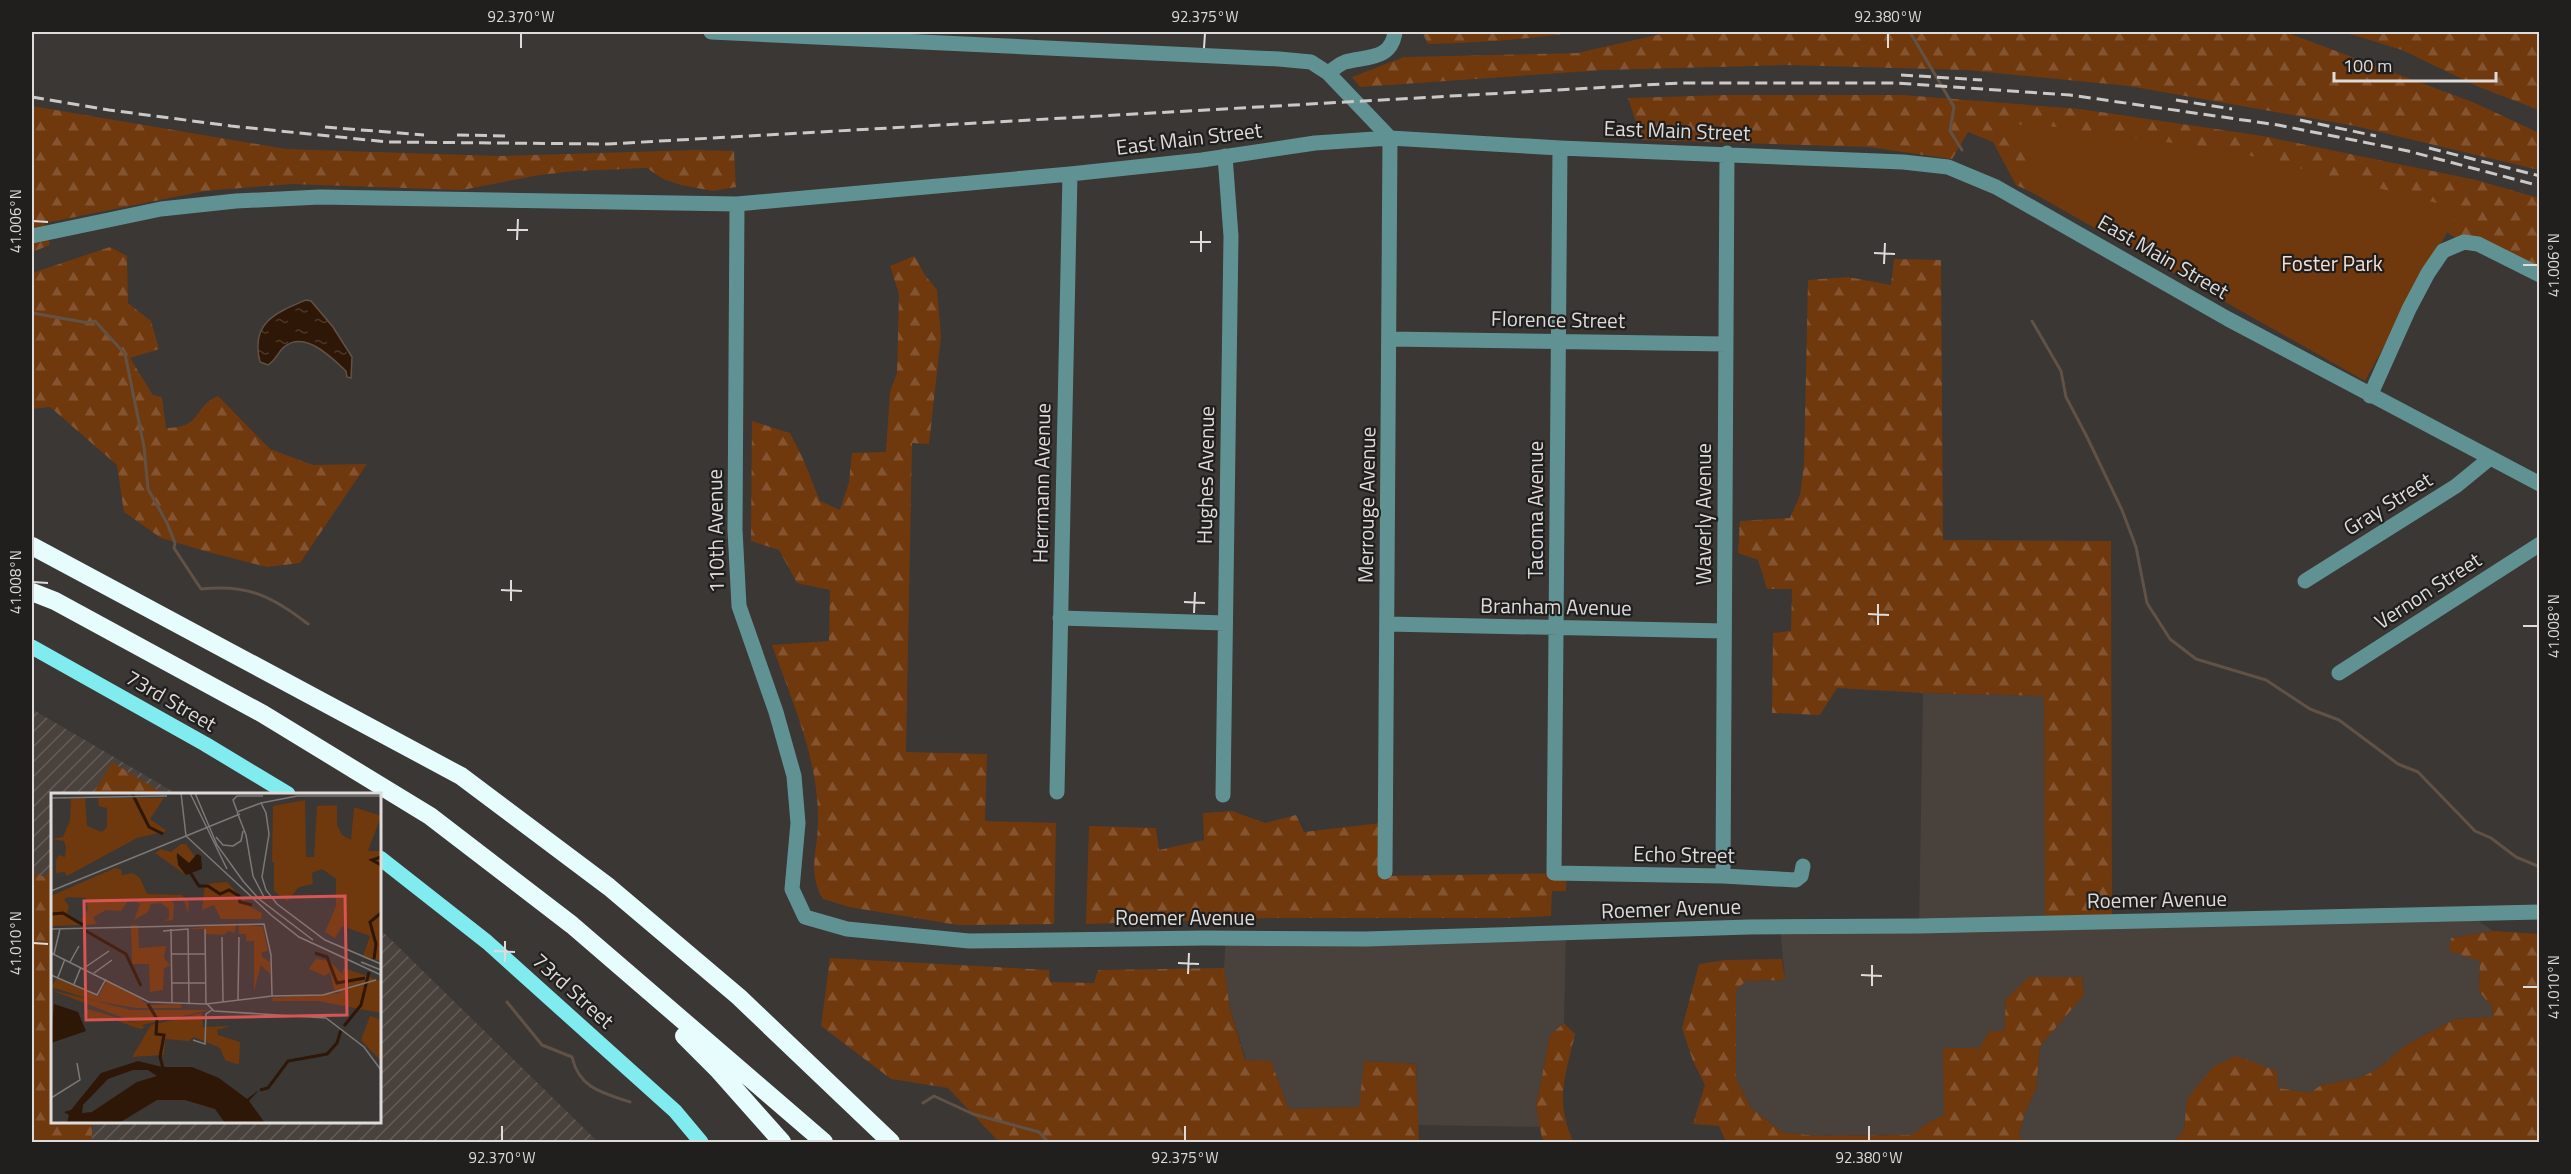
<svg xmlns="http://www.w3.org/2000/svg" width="2571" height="1174" viewBox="0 0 2571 1174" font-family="'Titillium Web',sans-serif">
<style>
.built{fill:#49413c}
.industrial{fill:url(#industrial-furrows)}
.forest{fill:url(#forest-firs)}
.park{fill:#70380d}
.water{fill:url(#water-ripples);stroke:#625246;stroke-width:1.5}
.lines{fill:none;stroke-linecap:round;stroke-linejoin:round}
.stream{stroke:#625246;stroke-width:3}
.minor{stroke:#619293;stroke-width:15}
.major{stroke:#81ecf0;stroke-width:15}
.highway{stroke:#e6fcfd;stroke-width:18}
.rail{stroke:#cbc9c8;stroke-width:3;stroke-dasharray:12 6;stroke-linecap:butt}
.ticks{fill:none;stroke:#dddcdb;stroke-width:2}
.labels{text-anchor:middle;stroke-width:4.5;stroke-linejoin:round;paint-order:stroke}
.street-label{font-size:21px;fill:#dddcdb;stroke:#201f1e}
.park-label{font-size:21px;fill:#f5dfd2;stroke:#201f1e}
.inset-river{fill:none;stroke:#2e1706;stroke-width:3}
.inset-road{fill:none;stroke:#7b7977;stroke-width:1.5}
.view{fill:#d85555;fill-opacity:0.15;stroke:#d85555;stroke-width:3}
.inset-edge{fill:none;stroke:#dddcdb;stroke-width:3}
.neatline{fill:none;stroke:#dddcdb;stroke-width:2}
.ticks-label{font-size:15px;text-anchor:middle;fill:#dddcdb}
</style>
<defs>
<pattern id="industrial-furrows" width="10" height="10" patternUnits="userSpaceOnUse" patternTransform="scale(1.5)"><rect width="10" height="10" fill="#49413c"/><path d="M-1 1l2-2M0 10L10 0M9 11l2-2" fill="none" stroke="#635c58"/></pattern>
<pattern id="forest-firs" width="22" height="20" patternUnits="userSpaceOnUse" patternTransform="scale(1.5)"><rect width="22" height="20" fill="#70380d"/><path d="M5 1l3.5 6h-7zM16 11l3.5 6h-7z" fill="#845430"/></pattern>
<pattern id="water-ripples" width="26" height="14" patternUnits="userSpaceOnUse" patternTransform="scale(1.5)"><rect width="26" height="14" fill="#2e1706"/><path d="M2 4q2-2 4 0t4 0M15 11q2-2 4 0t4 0" fill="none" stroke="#4c382a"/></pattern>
</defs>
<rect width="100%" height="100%" fill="#3a3735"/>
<path class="built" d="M1923,693L2044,696L2046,924L2470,915L2493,931L2451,938L2480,961L2479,991L2492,1007L2493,1017L2455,1019L2406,1045L2379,1068L2362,1077L2321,1085L2310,1093L2278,1088L2187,1099L2184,1130L2173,1142H2022L2019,1134L2026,1110L2036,1089L2040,1046L2084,995L2082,977L2006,999L2004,1031H1990L1944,1116L1927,1123L1912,1135L1816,1136L1782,1132L1751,1108L1736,1078V990L1746,981L1785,980L1780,927L1919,926Z
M1566,934L1564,1023L1550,1035L1536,1106L1540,1127L1418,1125L1416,1064L1365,1061L1360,1107L1289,1109L1271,1061L1246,1060L1230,1009L1224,968L1226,938Z"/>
<path class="industrial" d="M32,709L177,794H52V1122H380V929L598,1142H32Z"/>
<path class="forest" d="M1422,32H1578C1528,39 1478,43 1428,44Z
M1670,32H2285L2475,103L2539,133V170L2355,126L2129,86L1966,70L1785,65L1605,70L1360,87L1352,77L1404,57L1577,53Z
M2344,32H2539V110L2479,87L2402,50Z
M1725,95H1903L2080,109L2263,136L2476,180L2539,198V275L2456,238L2429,222L2031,192L2016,185L1993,142L1968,132L1952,159L1868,147L1642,140L1628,98Z
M32,106L286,149L498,156L695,150L734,151L736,187L713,191L681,185L663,179L647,168L576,171L539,175L462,190L291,184L205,191L45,223L50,245L32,252Z
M110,247L127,256L128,303L151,321L159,349L130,358L153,395L162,397L166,428C203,428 192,407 218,396L270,449L313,465L367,464L300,563L267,567L208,552L161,538L124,512L117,465L50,407L32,409V273Z
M914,256L925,275L937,290L941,336L929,444L912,443L906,752L987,754L985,821L1056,823L1054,924L958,925L849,907L823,899C806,871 819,848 818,818C818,758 792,701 772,645L829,641L830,590L797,583L779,550L751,541L752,421L790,433L804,461L820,501L840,510L849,482L852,453L886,452L890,392L897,373L899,294L890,266Z
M1894,259L1941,260L1943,540L2111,541L2112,922L2045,924L2044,696L1923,693L1837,688L1820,715L1772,713L1773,633L1791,631L1792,589H1767L1758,560L1738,553L1740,521L1790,518L1800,495L1804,464L1808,280L1848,277L1891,285Z
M112,762L164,794H93Z
M1232,811L1265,823L1296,815L1304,832L1380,823L1381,876L1567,873L1566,891H1552L1551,916L1509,918H1273L1086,924L1089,826L1156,828L1159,850L1204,840L1203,813Z
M52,864V1122H92V1142H32V872L45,877Z
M2493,931L2539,934V1142H2173L2184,1130L2187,1099L2213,1067L2236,1056L2277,1071L2278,1088L2310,1093L2321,1085L2362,1077L2379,1068L2406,1045L2455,1019L2493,1017L2492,1007L2479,991L2480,961L2449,951L2451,938Z
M830,958L1049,970L1050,982L1094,983L1098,970L1224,968L1230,1009L1245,1060L1271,1061L1289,1109L1359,1107L1364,1061L1416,1064L1419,1142H999L948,1088L891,1079L821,1026Z
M1782,959L1785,980L1746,981L1736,990V1078L1751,1108L1782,1132L1816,1136L1912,1135L1927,1123L1944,1115L1943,1048H1979L1990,1031H2004L2006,999L2029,977H2082L2084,995L2040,1046L2036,1089L2026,1110L2019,1134L2022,1142H1726L1719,1126L1693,1124L1705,1085L1693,1061L1682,1028L1699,964L1725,960Z
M1564,1023L1575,1034C1565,1078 1555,1099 1573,1142H1546L1542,1138L1536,1106L1550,1035Z"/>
<path class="park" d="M1988,124L2041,125L2232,151L2460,209L2365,381L2031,192V160Z"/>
<path class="water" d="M306,300L311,301L333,327L352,357L351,378L347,377L346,371C331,357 305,330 284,347C278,352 276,360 268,365L260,362C250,323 275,313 306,300Z"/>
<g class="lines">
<path class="stream" d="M1910,32L1954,107L1950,131L1962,150
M32,313L89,323L95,321L125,354L144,447L148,489L167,523L175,543L174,548L201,589C247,584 272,596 308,624
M2032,321L2061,371L2066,397L2086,435L2122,510L2136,547L2147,603L2170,639L2196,659L2266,680L2310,709L2339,720L2398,764L2418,772L2475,831L2491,838L2516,857L2540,867
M507,1002L542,1045L572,1057C579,1088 602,1093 630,1102
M923,1103L934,1096L973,1114L1039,1132L1048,1142"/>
<path class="minor" d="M711,32L1279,59L1311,62L1328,73L1390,138
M1328,73C1333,70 1339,64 1345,62C1366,56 1391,61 1395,32
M1560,148L1554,873L1723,876L1796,880L1801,876L1803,866
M737,204L735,530L739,606L776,712L794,776L798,823L792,889L805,917L847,929L969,941L1205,938L1366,939L1749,927L1919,926L2540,912
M32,236L161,209L236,201L320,197L737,204L1070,174L1202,160L1315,143L1390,138L1560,148L1903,162L1948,167L1996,187L2228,319L2540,484
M1389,339L1726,344
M2370,396L2409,309L2428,273L2443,251L2464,242L2478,244L2540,275
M2305,581L2456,486L2489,459
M1060,618L1225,623
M1387,624L1724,631
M2339,673L2540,544
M1057,792L1070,174
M1223,795L1231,236L1225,156
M1385,872L1390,138
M1723,876L1727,153"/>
<path class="major" d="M32,647L205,744L288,794
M380,858L487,942L675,1111L701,1142"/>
<path class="highway" d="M32,546L461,776L609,887L739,997L891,1142
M32,592L55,601L263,714L430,816L572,925L824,1142
M684,1036L719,1071L782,1142"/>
<path class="rail" d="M1901,75L1982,80
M32,97L109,110L231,126L388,142L608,144L1680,83H1896L2070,95L2278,125L2408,151L2540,186
M2176,100L2232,109
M2300,120L2376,136
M325,127L424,135
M457,135L511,136
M2429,148L2540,176"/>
</g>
<path class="ticks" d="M521,48V33M1204,48L1205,33M1888,48V33M33,221L48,222M507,230H528M517,240L518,219M1190,242H1211M1201,252V231M1874,253L1895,254M1884,264L1885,243M2523,265H2538M33,582L48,583M501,590L522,591M511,601V580M1184,602L1205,603M1194,613L1195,592M1868,614L1889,615M1878,625V604M2523,626H2538M33,943L48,944M494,951L515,952M505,962V941M1178,963L1199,964M1188,974L1189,953M1861,975L1882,976M1872,986V965M2523,987H2538M502,1141V1126M1185,1141V1126M1869,1141V1126"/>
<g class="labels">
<g class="street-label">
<text transform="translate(1677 131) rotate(2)" y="7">East Main Street</text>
<text transform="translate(1189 139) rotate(-7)" y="7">East Main Street</text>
<text transform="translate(2163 257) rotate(30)" y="7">East Main Street</text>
<text transform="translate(1558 320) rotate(1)" y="7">Florence Street</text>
<text transform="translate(1206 475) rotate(-89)" y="7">Hughes Avenue</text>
<text transform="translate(1042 483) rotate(-89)" y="7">Herrmann Avenue</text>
<text transform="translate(2388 504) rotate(-32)" y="7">Gray Street</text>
<text transform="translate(1367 505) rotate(-89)" y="7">Merrouge Avenue</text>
<text transform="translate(1536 510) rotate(-90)" y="7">Tacoma Avenue</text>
<text transform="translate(1704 514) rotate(-90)" y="7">Waverly Avenue</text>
<text transform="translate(716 531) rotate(-91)" y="7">110th Avenue</text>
<text transform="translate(2428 591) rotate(-33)" y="7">Vernon Street</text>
<text transform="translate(1556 607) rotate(1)" y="7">Branham Avenue</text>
<text transform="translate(171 701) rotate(30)" y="7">73rd Street</text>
<text transform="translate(1684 855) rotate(1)" y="7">Echo Street</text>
<text transform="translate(2157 900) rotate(-1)" y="7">Roemer Avenue</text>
<text transform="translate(1671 909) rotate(-2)" y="7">Roemer Avenue</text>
<text x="1185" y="925">Roemer Avenue</text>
<text transform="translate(573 991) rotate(42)" y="7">73rd Street</text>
</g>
<g class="park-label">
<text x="2332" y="271">Foster Park</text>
</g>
</g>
<g transform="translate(51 793)">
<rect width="330" height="330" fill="#3a3735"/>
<path d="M47,5H113L99,26L116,38L86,45L16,83L14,79L5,80V67L8,62L14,64L15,55L13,48L0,46L12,44L19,27L20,6L34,5L36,33L51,39L56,34V15L48,13ZM254,7L255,64H263L266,13L286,12V32L291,42L300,47L303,14L330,23L317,58H330L329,168L312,163L319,143L291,133L284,145L274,139L285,113V86L271,76L261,80L262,91L248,94L236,108L223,98V13ZM130,51H135L144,64L138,70L126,60L125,64L135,82L104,60L110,56L120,59ZM64,75L70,76L71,82L82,80L89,85L96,101L131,102L138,110L137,120L133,107L118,105L123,111L122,127L114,128L118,125V116L110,110L100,111L97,119L83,127L89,111L79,105L70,118L55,117L42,124L46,131L35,132L30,127L37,116L35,105L18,104L13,106L18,113L16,120L33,132L0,133V103ZM176,89L198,113L211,120L210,126H170L163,112L151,117L154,91ZM185,130L184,140L177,138L173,142L155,141L154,136H136ZM188,130L212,134L217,158L211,159V164L219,169V181L210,172L203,198V148H195V141H188ZM80,132H87L88,155L115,153L113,165L119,172L113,175L112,197L99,199L98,171H81ZM265,166L279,168L291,181L293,175L330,188V220L267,208H222L221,205L291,200L283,197L279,179L274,183L258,176ZM7,184L51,206L91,207L96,212L129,211L131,215H85L45,208L0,194ZM0,197L80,217H159L91,232L94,235L89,236L64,227H39L33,215L88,231ZM151,220L152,234L180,233L166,237L167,242L189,249L188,272L174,267L169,255L143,244L138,248L114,246L113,262L81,264L100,232ZM319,223L330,227V268L310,247Z" fill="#70380d"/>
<path d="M253,8V69H221L222,13ZM56,188L90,206L94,213L46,205Z" fill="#70380d"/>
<path d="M126,60L138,70L146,61L150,63L151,76L135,82L127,72ZM3,211L27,219L35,238L0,250ZM87,268L111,274H141L168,285L196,306L208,297L198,308L214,330H174L164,316L134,307H106L68,330H16L18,322L13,319L20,317L50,280ZM82,277H97L106,283L86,289L41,319L31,320L32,312L57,286Z" fill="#2e1706" fill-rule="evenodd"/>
<path class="inset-river" d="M81,0L98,34L112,41M330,64L321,67L330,72M139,79L148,93H157L169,101L178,97L188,103L189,109L201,112M0,121L12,120L32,132M35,138L75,161L90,193M264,160L276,164L286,190L314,185M323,166L325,151L319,129L330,120M97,211L106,226L105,241L113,242L109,264L112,275M293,233L310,212L318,179M209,297L217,295L237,268L276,261L286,250L290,237"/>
<path class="inset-road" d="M130,0L135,43L220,122L248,144L330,182M139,0L176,76M144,0L166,52L192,88L208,106L262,147M0,5L116,3M210,10L246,3H330M186,18L182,7L186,3H212M186,19L210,10L215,20L218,41L211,84L215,97L226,111L274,147L330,171M186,19L195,42L202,83L214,106M165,44L172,52L182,53L190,48L192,38M0,98L189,21M0,136L213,131L220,162L221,203M120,136L121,210M154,136L155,211M112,138L137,136L138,210M171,144L172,209M0,160L98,209L155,211L221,203L272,202L325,187M3,161L9,136M120,161H155M19,169L28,153M310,169L330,177M33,175L58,158M43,180L61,167M0,182L46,202L55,186M7,184L14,166M121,190H155M23,191L30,174M187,207L188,144M156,211L163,218L275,225L313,254L330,277M142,247L154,251L155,221L161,217M0,305L29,287L26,270"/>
<path class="view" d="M294,103L296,222L35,227L33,108Z"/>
<rect width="330" height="330" class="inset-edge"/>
</g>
<rect width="2571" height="1174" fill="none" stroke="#201f1e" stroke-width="66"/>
<path d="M2334 72v9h162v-9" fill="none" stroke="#dddcdb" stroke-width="3"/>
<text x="2343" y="72" font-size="18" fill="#dddcdb" stroke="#201f1e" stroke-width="4.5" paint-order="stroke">100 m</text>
<rect x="33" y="33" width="2505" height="1108" class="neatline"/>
<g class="ticks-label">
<text x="521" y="22">92.370°W</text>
<text x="1205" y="22">92.375°W</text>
<text x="1888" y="22">92.380°W</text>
<text transform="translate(16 221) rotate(-90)" y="5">41.006°N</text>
<text transform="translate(2554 265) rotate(-90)" y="5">41.006°N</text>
<text transform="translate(16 582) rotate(-90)" y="5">41.008°N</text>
<text transform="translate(2554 626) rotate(-90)" y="5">41.008°N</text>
<text transform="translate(16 943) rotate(-90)" y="5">41.010°N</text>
<text transform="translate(2554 987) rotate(-90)" y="5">41.010°N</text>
<text x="502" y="1163">92.370°W</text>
<text x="1185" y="1163">92.375°W</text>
<text x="1869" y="1163">92.380°W</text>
</g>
</svg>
